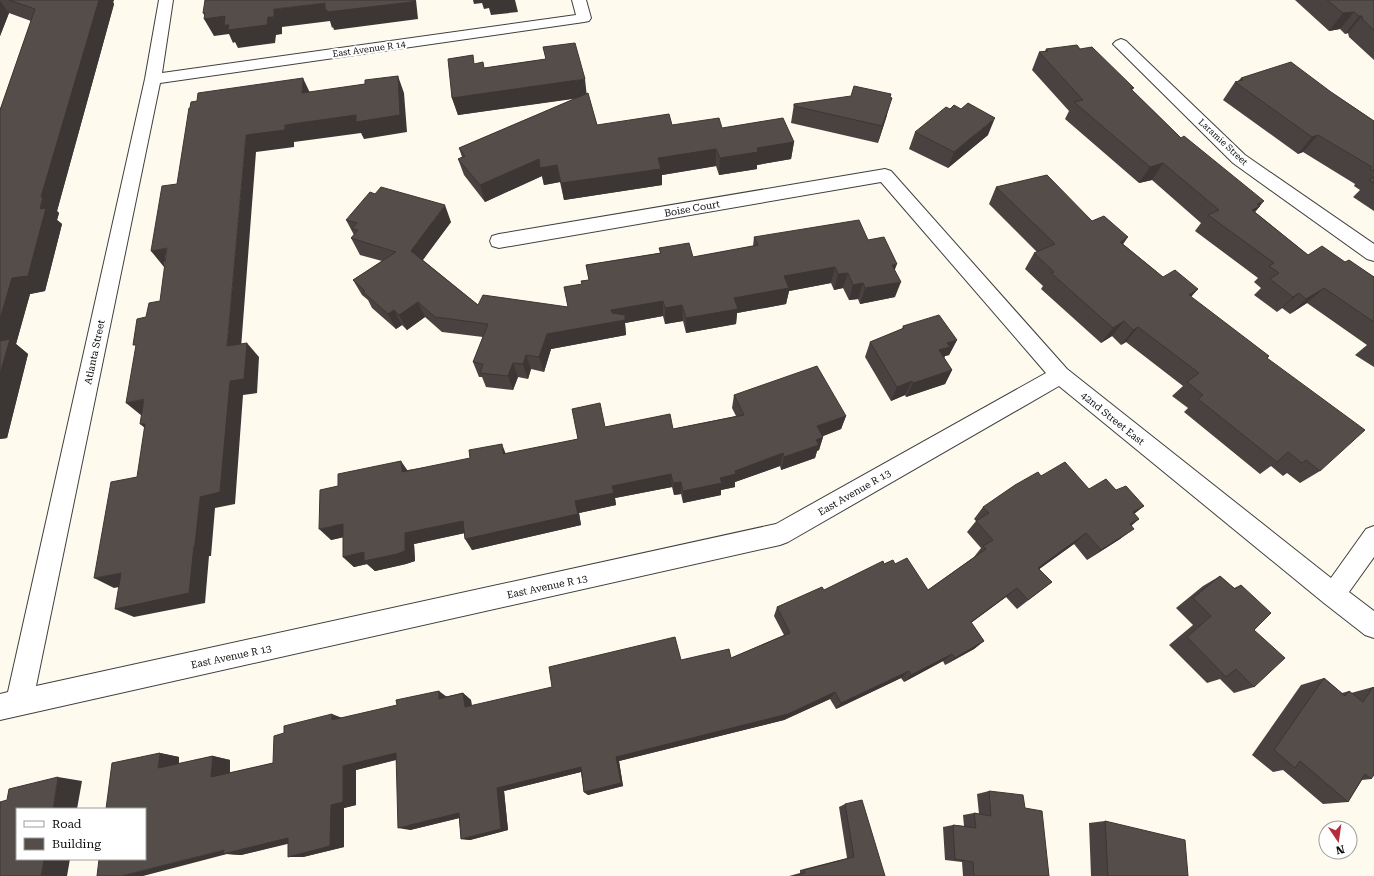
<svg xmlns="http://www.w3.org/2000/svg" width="1374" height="876" viewBox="0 0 1374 876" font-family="'Roboto Serif',serif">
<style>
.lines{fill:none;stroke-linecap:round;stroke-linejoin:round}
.minor-casing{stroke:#404040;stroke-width:2}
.minor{fill:#fff;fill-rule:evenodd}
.wall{fill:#494240}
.shaded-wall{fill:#3c3634}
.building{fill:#554d4a;stroke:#3c3634}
.labels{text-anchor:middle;stroke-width:4;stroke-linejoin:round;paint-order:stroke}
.far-street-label{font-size:9px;fill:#0d0d0d;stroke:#fff}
.street-label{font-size:10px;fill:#0d0d0d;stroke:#fff}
</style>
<rect width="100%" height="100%" fill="#fefaed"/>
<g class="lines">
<g class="minor-casing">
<path id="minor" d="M159,0H173L162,73L576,15L572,0H586L591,18L589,21L584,22L160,83L36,686L776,524L1046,373L881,182L499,248L492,246L490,241L492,236L499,234L885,169L891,171L1067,369L1331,578L1366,529L1374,526V557L1349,592L1374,611V638L1365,635L1324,603L1059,386L788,542L780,545L0,720V694L8,692L145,79Z
M1121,39L1126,41L1245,155L1374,244V261L1367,259L1233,163L1116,47L1113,44L1116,41Z"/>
</g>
<use href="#minor" class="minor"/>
</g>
<path class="wall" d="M0,0H114L113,2L114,4L57,211L59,213L57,220L62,224L45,291L30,294L16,344L28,354L7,438L0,439V110L31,21L9,13L0,36Z
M1295,0H1374V60L1349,37L1348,33L1345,34L1340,29L1329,31Z
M543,47L587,94L597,125H672L722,128L794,142L791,159L757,165V169L719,175L716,166L662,175V185L564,200L560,182L544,185L542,176L485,202L464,175L458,159L462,157L459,148L577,98L458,115L452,98L484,68L546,59Z
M1046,49H1080L1134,88L1132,90L1181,138L1260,206L1255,212L1308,255L1345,262L1374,277V367L1355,355L1367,345L1307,303L1290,314L1282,308L1277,312L1254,295L1261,288L1254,282L1258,278L1195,231L1201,223L1152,180L1139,183L1065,119L1069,111L1032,70L1039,52L1045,51Z
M1241,78L1331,92L1374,121V211L1353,197L1360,190L1354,186L1355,184L1303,152L1298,154L1223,100L1235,82L1238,81Z
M794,104L887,115L878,143L791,123Z
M915,132L988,135L948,168L909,149Z
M996,187L1092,221L1123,244L1163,277L1198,289L1191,297L1267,358L1320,471L1300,483L1287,473L1283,476L1271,466L1260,474L1184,412L1188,408L1172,396L1183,386L1126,342L1121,345L1112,336L1101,343L1041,289L1043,286L1025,269L1034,253L1037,252L989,204Z
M346,220L451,222L423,260L478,305L568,307L582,284L589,280L586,265L660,253L659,248L693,257L753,246L754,237L868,240L895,270V297L860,304L858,299L849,300L843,288L834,290L831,283L789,291L786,304L737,313L736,324L686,333L683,321L665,324L663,316L625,323L626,335L551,349L544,372L531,369L528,379L518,377L513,390L486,387L482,377H479L473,362L483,337L442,332L425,317L407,330L402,325L396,329L372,308L368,300L362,295L353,280L382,261L360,255L351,238L354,235Z
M903,326L957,340L949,355L945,356L944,358L952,370L945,384L906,397L905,395L891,401L865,357L870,342L902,329Z
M734,395L846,416L841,429L823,436V437L819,450L817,451L815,458L781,470L780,466L735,482V487L721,490V495L683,503L681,494L674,495L672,487L615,498L616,505L579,513L581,525L472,550L464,533L414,544L415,561L406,564L375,571L367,564L354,567L343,557V537L331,540L338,486L408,470L506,454L578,439L605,427L673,429L736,416L732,408Z
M1041,476L1089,489L1116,490L1144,506L1134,514L1139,519L1132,525L1120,539L1087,560L1074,544L1039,569L1052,582L1017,609L1006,597L971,623L984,641L974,649L945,665L943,661L904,682L901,678L836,709L830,699L784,720L619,761L623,786L588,795L584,792L581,772L504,791L508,830L470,840L461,839L459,818L410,830L396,760L356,770V805L344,808V847L303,857L288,843L241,855L227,854L160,753L179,757V764L213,756L230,760V773L273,763L341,718L463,693L471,700L472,706L681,660L731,658L784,635L774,616L777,607L824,590L884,564H895L928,590L974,557L981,548L967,532L976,521L974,519L983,507Z
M1220,576L1234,588L1241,585L1254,630V687L1234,693L1220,679L1207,683L1169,645L1193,625L1176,608L1203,586Z
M1324,678L1342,693L1349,691L1351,693L1373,687L1371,779L1362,780L1348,802L1323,804L1283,770L1273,772L1252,755L1301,685Z
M989,791L1025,808L1049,876H963L962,862L945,860L943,827L953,825L964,826L963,815L974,813L979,814L977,794Z
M845,804L885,876H789L800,873V870L847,858L839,807Z
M1105,821L1188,876H1091L1089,823Z"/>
<path class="shaded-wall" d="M99,0H114L113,2L114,4L57,211L59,213L57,220L62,224L45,291L30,294L16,344L28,354L7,438L0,439V319L12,278L41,197Z
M416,0L418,19L334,30L333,27L332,28L330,21L282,27V34L276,35L275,43L238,48L235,42L233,43L229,34L214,36L204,19L206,18L203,13H205L225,16L268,17L274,9L325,3Z
M473,0H515L518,12L491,15L489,8L484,9L482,3L474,4Z
M0,1L9,13L0,36Z
M1354,12L1340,29L1329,31L1343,13Z
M1359,16H1362L1348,33L1345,34Z
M398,76L404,93L407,132L364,139L361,133L294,142V147L256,152L240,361L227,346L246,135L285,125Z
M303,78L311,95L302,93Z
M585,79L587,97L458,115L452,98Z
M892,98L887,115L878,143L882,126Z
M995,118L988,135L948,168L954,152Z
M1318,135L1303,152L1298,154L1312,137Z
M794,142L791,159L757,165V169L719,175L720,158L757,148Z
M716,149V166L662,175V185L564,200L561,183L658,158Z
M539,159L557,165L560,182L544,185L542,176L485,202L480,185Z
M1163,163L1152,180L1139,183L1150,167Z
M1264,201L1246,223L1238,226L1257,204Z
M445,205L451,222L418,266L411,251Z
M1128,237L1117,253L1120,242Z
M167,248L164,267L151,251Z
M897,264L891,280L892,265Z
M835,267L831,283L789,291L786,304L737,313L736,324L686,333V318L784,276Z
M848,273L843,288L834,290L838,274Z
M901,282L895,297L860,304L865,288Z
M863,283L858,299L849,300L853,285Z
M1324,288L1307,303L1290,314L1306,299Z
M1198,289L1184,304L1189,295Z
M1299,293L1282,308L1277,312L1293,297Z
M663,301V316L625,323L626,335L551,349L544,372L539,357L547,334L611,310Z
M418,302L425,317L407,330L399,315Z
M682,305L683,321L665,324V308Z
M394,310L402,325L396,329L388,314Z
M1124,321L1112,336L1101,343L1113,328Z
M1138,327L1126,342L1121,345L1133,330Z
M957,340L949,355L945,356L942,362L939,350L947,343Z
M247,343L259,357L257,393L243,395L235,504L215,508L211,556H209L205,603L134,617L115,609L194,546L200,497L230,381Z
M526,355L531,369L528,379L523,364Z
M513,363L518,377L513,390L508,376Z
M952,370L945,384L906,397L913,383Z
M912,381L905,395L891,401L897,387Z
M144,399L142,416L126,403Z
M846,416L841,429L813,440L817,426Z
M140,424H145L157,438Z
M823,437L819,450L817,451L815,458L781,470L784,457L816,440Z
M502,444L507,457L503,454Z
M783,453L780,466L735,482V487L721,490V495L683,503V491L720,478L735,471Z
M401,461L410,474L402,472Z
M671,474L672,487L615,498L616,505L579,513L581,525L472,550L465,539L575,501L612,486Z
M681,482V494L674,495L673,483Z
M1144,506L1130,517L1133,512Z
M1139,519L1125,531L1130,524Z
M463,521L470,532L414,544L415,561L406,564L375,571L367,564L354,567L343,557L364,552L405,533Z
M343,524L354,535L331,540L319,529Z
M1134,529L1120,539L1087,560L1101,550Z
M1086,533L1074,544L1027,578L1038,568Z
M121,573L139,583L114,588L94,578Z
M1017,588L1006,597L961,630L971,622Z
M984,641L974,649L945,665L955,658Z
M952,654L943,661L904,682L911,675Z
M909,671L901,678L836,709L841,703Z
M439,691L447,697L439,699Z
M835,692L830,699L784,720L619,761L623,786L588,795L584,792L616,757Z
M463,693L471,700L472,713L465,707Z
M332,714L345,719L332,720Z
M160,753L179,757L178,772L158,768Z
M396,753L407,757L356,770V805L344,808V847L303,857H288L331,805L343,766Z
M213,756L230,760L229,781L211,777Z
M581,767L585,771L504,791L508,830L470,840L461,839L497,788Z
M58,777L82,781L77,809H53Z
M459,813L468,816L410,830L398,828Z
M288,838L304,840L241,855L227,854L143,876H121L224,850Z
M44,859H70L67,876H41Z"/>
<path class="building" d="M9,0H99L41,197H43L40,209L46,208L28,276L12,278L0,319V110L35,9Z
M205,0H412V2L327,12V10H325V3L274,9V17H268L267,25L228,30L229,25H224L225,16L204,19L205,13H203Z
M1327,0H1374V30L1363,20L1362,16H1359L1354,12L1343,13Z
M575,43L585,79L452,98L448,59L473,55L474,64L483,62L484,68L546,59L543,47Z
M1077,45L1080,49L1092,47L1134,88H1130L1181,138L1184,136L1264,201L1257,204L1260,206L1252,210L1308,255L1322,246L1345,262L1349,260L1374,277V322L1324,288L1306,299L1299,293L1293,297L1270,279L1279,273L1269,266L1274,263L1208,215L1219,210L1163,163L1150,167L1074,102L1083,100L1039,52L1048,51L1046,49Z
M1291,62L1331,92L1374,121V133H1373L1374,134V171L1370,169L1372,167L1318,135L1312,137L1235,82L1243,80L1241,78Z
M398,76L400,115L356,122V115L285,125V130L246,135L227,346L247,343L244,379L230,381L220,492L200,497L195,545L194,546L189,593L115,609L121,573L94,578L111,482L137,477L145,424H140L144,399L126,403L136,345H133L137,319L146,317L149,303L160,301L167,248L151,251L162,186L177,184L189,108H190L191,102L197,101L198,93L303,78L302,93L365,84V80Z
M854,86L891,94L890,97L892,98L882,126L794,106V104L851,96Z
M588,93L597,125L669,114L672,125L719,118L722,128L783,118L794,142L757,148L758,152L720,158L716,149L658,158L661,169L561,183L557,165L540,168L539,159L480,185L458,159L465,156L459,148Z
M968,103L995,118L954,152L915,132L946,107L950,109L954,105L961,109Z
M1047,175L1092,221L1104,216L1128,237L1120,242L1163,277L1175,270L1198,289L1189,295L1269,356L1267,358L1365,430L1320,471L1306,460L1302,463L1288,452L1277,462L1198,399L1203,395L1187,382L1199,373L1138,327L1133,330L1124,321L1113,328L1051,273L1054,272L1034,253L1055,244L996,187Z
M1374,177V183L1369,180Z
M381,187L445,205L411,251L478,305L483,295L568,307L564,287L582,284L581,281L589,280L586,265L661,253L659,248L689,243L693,257L758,245L754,237L859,220L868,240L884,237L897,264L892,265L901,282L865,288L863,283L853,285L848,273L838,274L835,267L784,276L789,288L734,298L738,309L686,318L682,305L665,308L663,301L611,310L612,313L625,315V320L547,334L539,357L526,355L523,364L513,363L508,376L480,373L483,364L473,362L488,324L435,317L418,302L399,315L394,310L388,314L363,292L365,291L353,280L396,252L351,238L358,230L352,229L357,223L346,220L370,192L375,194Z
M939,315L957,340L947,343L950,347L939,350L952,370L913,383L912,381L897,387L870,342L904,328L903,326Z
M10,339L0,374V341Z
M817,366L846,416L817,426L823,437L816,440L819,445L784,457L783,453L735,471L736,474L720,478L722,483L683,491L681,482L673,483L671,474L612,486L614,493L575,501L578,514L465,539L463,521L405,533V551L397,554L364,561V552L343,557V524L319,529L320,490L338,486V474L401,461L402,472L470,458L469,450L502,444L503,454L578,439L572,409L600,403L605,427L670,414L673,429L744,415L734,395Z
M1065,462L1089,489L1106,479L1116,490L1126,486L1144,506L1133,512L1139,519L1130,524L1134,529L1101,550L1086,533L1038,568L1052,582L1028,600L1017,588L971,622L984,641L955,658L952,654L911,675L909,671L841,703L835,692L788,714L616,757L621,783L584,792L581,767L497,788L501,829L461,839L459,813L398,828L396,753L343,766V802L331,805L330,846L288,857V838L223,854L224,850L121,876H97L99,859H145V809H106L112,763L160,753L158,768L213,756L211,777L273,763L274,736L284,733V726L332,714V720L397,705L396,700L439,691V699L463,693L465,707L552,687L549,667L675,637L681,660L729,649L731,658L790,633L777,607L822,587L824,590L883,561L884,564L893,560L895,564L907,558L928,590L986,549L983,546L993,540L976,521L989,513L983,507L1015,485L1038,472L1041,476Z
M1220,576L1235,589L1241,585L1271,613L1254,630L1285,658L1254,687L1236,669L1226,677L1187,637L1211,616L1193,598Z
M1324,678L1345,696L1349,691L1363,702L1373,687L1374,688V775L1371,779L1365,774L1348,802L1300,761L1295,768L1274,750Z
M58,777L53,809H17V859H44L41,876H0V802L7,800L9,789Z
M989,791L1023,795L1025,808L1042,811L1049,876H974L973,862L955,859L953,825L976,828L974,813L991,816Z
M862,800L885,876H794L805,873L804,870L854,857L845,804Z
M1105,821L1185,840L1188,876H1108Z"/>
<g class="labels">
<g class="far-street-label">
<text transform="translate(369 49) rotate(-8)" y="3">East Avenue R 14</text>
<text transform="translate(1223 142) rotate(43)" y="3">Laramie Street</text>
</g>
<g class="street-label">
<text transform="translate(692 208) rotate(-10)" y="4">Boise Court</text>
<text transform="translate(94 352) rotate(-78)" y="4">Atlanta Street</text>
<text transform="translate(1113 418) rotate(39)" y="4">42nd Street East</text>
<text transform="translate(854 492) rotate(-30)" y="4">East Avenue R 13</text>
<text transform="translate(547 586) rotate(-12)" y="4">East Avenue R 13</text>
<text transform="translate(231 656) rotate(-12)" y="4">East Avenue R 13</text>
</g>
</g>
<rect x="16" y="808" width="130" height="52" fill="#ffffff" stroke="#9e9e9e"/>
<rect x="24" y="821" width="20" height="6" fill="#ffffff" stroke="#9e9e9e"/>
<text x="52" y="828" font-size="12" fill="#0d0d0d">Road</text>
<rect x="24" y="838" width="20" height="12" fill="#554d4a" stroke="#9e9e9e"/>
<text x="52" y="848" font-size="12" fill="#0d0d0d">Building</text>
<g transform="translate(1338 840) rotate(167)"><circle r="19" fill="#ffffff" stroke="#9e9e9e"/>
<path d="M0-3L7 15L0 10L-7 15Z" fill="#b52c3b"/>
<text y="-6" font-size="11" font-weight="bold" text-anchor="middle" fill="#0d0d0d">N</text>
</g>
</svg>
